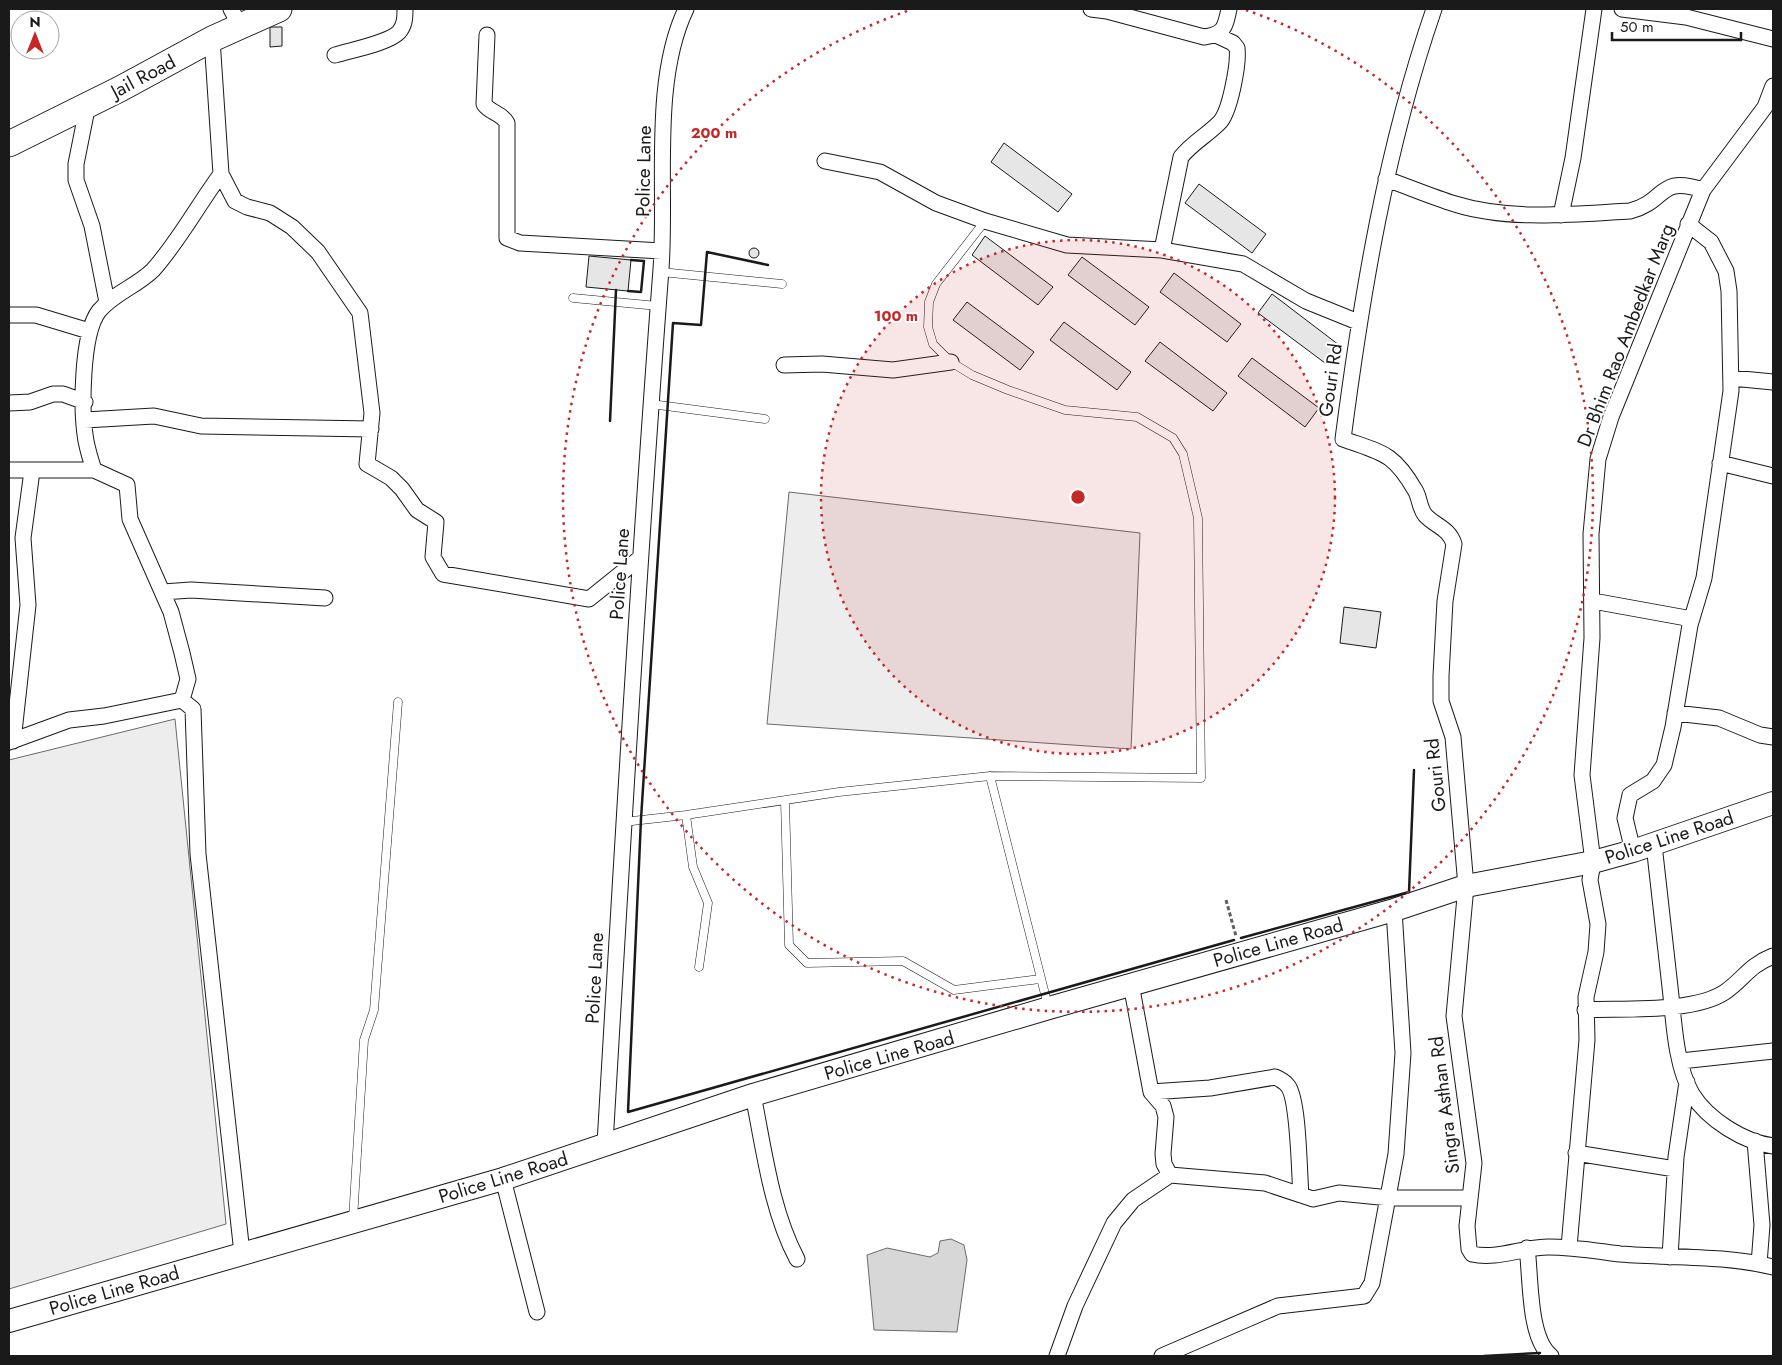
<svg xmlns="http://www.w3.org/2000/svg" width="1782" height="1365" viewBox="0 0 1782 1365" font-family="Jost,sans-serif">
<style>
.built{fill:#ededed;stroke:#6a6a6a}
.water{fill:#d7d7d7;stroke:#6a6a6a}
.building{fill:#e6e6e6;stroke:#1a1a1a}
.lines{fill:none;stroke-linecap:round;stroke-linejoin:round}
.lane-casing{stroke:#1a1a1a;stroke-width:9}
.street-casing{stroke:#1a1a1a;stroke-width:17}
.secondary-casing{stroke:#1a1a1a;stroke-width:24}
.primary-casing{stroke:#1a1a1a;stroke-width:27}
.path{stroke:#5f5f5f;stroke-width:3;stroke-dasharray:4 2.5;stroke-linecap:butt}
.lane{stroke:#fff;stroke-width:8}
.street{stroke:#fff;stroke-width:15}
.secondary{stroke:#fff;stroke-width:22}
.primary{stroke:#fff;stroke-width:25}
.wall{stroke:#1a1a1a;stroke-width:2.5}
.ring{fill:none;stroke:#c62828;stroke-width:2.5;stroke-dasharray:2.5 5}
.labels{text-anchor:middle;stroke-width:4;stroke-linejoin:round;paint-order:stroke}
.street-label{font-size:19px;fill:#1a1a1a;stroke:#fff}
.centre{fill:#c62828;stroke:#fff;stroke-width:2.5}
.ring-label{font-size:15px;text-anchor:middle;font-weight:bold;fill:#c62828;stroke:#fff;stroke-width:4;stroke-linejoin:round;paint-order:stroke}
</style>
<rect width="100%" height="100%" fill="#fff"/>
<path class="built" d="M789,492L1140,533L1131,749L767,724Z
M175,719L226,1224L9,1289V760Z"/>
<path class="water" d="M951,1239L964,1245L967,1260L957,1332L874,1330L867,1255L887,1248L930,1257L938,1253L940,1241Z"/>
<path class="building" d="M270,27H282V46L270,47Z
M1004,143L1072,194L1058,212L991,162Z
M1199,184L1266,234L1252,253L1185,203Z
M985,236L1053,287L1038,305L972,255Z
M749 253a5 5 0 1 1 10 0a5 5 0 1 1-10 0Z
M589,256L631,260L628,291L586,287Z
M1082,257L1149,307L1135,325L1068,275Z
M1174,273L1241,324L1227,342L1160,292Z
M1272,294L1339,345L1325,363L1258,313Z
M967,302L1034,352L1020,370L953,320Z
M1064,322L1131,372L1117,390L1050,340Z
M1160,342L1227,393L1213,411L1145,361Z
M1252,358L1319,408L1305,427L1238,376Z
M1344,607L1381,612L1376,648L1340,643Z"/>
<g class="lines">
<g class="lane-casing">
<path id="lane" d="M661,272L782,284
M573,298L658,306
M651,404L765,419
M990,776L1048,1006
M785,801L789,945L807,963L903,961L954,990L1040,979
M686,815L693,867L708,903L699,967
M623,822L686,815L839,792L990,776L1201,778L1198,518L1183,454L1173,438L1137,417L1065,410L1008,390L972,375L951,362L933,344L928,327L929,302L936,284L985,221
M353,1219L364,1040L374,1010L398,702"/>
</g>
<g class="street-casing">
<path id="street" d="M231,9L241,28
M1091,9L1107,11L1204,37C1224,34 1225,28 1229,9
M1434,9C1386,148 1362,293 1343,439C1382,453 1393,452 1415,490C1420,498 1419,507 1425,515C1435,526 1449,528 1454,544L1445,601L1441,676V701L1453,737L1466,886L1454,1016L1474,1163L1467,1226L1469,1249L1472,1254C1496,1260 1523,1247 1548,1247C1573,1247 1596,1251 1620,1254C1671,1258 1724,1255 1773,1267
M1622,9L1686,17L1773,39
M487,35L484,104C490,113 502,113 507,123V238L520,243L662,251
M212,39L221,174L235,201L247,207L270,213L292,227L318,252L360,313L372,413L367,464L391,478L402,489L417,510L436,522L433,557L443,574L589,599L640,558
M335,55C351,50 389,43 399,32C405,25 405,17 405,9
M88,104L76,164V180L92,226L107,302
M825,161L880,172L936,203L985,221L1067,245L1162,250L1243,264L1306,301L1358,322
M221,174C198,205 179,241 153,270C137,286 114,293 99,311C81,334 81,413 86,441C88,451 91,461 94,470L127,485L130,519L171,612L182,653L188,679L182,700L193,709L198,854L242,1253
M1386,179C1409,187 1432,197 1455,204C1509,221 1575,214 1630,211C1668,201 1657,175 1703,190
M1561,215L1573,158L1594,9
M1162,250L1181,157C1192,143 1206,136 1219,123C1230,113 1239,63 1237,48L1233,43L1216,35
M9,315H36L89,331
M784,365L822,364L893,370L951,362
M1732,378L1773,382
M9,403L30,402L53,394H63L85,402
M85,420L154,416L201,426L371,429
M1720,463L1773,476
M9,470H94
M163,592L191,590L325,598
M1593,601L1692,619
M1675,713L1719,718L1760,735L1773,737
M13,741L28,605L23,538L32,471
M9,742L69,720L104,716L182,700
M1654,844C1659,892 1665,940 1670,987C1674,1021 1675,1064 1692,1094C1708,1120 1744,1142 1773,1146
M1633,851L1625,818L1630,795L1653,781L1664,765L1673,727L1690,625L1704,578L1731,391L1729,291L1726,271L1711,242L1688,224
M1131,984L1151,1092L1163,1106L1166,1117L1163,1154L1164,1164L1170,1175L1265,1183L1313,1199L1339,1193L1390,1198H1470
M1585,1010C1622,1008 1694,1013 1725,992C1744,979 1748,966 1773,956
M1681,1061L1773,1051
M1151,1092L1210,1088L1275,1077C1280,1079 1284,1081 1288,1086C1299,1101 1299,1173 1301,1195
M753,1095C764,1149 771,1210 797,1259
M1755,1141L1762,1225L1759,1264
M605,1144C622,853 639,561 661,269C667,189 651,82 686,9
M1576,1153L1675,1169
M503,1179L537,1312
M1569,1247L1587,1040L1586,997L1596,952L1598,924L1590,880L1593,862L1582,775L1592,638L1591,534L1598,459L1611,417L1703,190L1765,107L1773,86
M1527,1248C1531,1276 1528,1338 1551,1356
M1670,1257L1676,1157L1687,1082
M1057,1356L1075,1306L1114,1223L1133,1200L1170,1175
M1162,1356L1278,1306L1364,1296L1372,1283L1396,1154L1403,1053L1394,910"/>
</g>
<g class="secondary-casing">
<path id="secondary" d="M9,1321L503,1179L753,1095L1049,1008L1394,910L1466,886L1593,862L1633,851L1773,803"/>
</g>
<g class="primary-casing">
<path id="primary" d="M9,144L120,89L212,39L279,9"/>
</g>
<path class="path" d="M1226,900L1236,936"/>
<use href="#lane" class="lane"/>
<use href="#street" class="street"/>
<use href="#secondary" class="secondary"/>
<use href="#primary" class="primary"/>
<path class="wall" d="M768,265L707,252L701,325L673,323L641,819L628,1112L1234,940
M628,291L641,292L644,261L631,260
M610,421L616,290
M1241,938L1409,892L1414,770
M1484,1356L1540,1353"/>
</g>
<circle cx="1078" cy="497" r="257" fill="#c62828" fill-opacity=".12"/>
<g class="ring">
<circle cx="1078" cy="497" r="257"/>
<path d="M1246 10A515 515 0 1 1 910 10"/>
</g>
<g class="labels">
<g class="street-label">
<text transform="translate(143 76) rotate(-28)" y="7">Jail Road</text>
<text transform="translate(643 171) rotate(-89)" y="7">Police Lane</text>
<text transform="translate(1625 335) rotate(-69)" y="7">Dr Bhim Rao Ambedkar Marg</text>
<text transform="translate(1330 380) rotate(-82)" y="7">Gouri Rd</text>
<text transform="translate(619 574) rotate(-86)" y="7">Police Lane</text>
<text transform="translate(1435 775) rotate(-96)" y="7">Gouri Rd</text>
<text transform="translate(1669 837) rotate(-18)" y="7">Police Line Road</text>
<text transform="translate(1278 942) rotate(-16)" y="7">Police Line Road</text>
<text transform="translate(594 978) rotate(-87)" y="7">Police Lane</text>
<text transform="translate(889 1055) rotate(-16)" y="7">Police Line Road</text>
<text transform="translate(1444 1105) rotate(-97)" y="7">Singra Asthan Rd</text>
<text transform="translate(503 1177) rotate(-17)" y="7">Police Line Road</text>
<text transform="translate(114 1290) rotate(-16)" y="7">Police Line Road</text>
</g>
</g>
<circle cx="1078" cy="497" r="8" class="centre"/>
<g class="ring-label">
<text x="714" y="138">200 m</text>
<text x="896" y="321">100 m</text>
</g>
<rect width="1782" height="1365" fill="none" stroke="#1a1a1a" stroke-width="20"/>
<g transform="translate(35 35)"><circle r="24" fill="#ffffff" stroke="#a3a3a3"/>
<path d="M0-4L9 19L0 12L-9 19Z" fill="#c62828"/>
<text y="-8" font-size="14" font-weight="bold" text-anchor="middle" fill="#1a1a1a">N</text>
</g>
<path d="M1612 32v8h129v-8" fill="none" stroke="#1a1a1a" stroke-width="2.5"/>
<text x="1620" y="32" font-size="15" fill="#1a1a1a" stroke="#ffffff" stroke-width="4" paint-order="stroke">50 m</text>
</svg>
